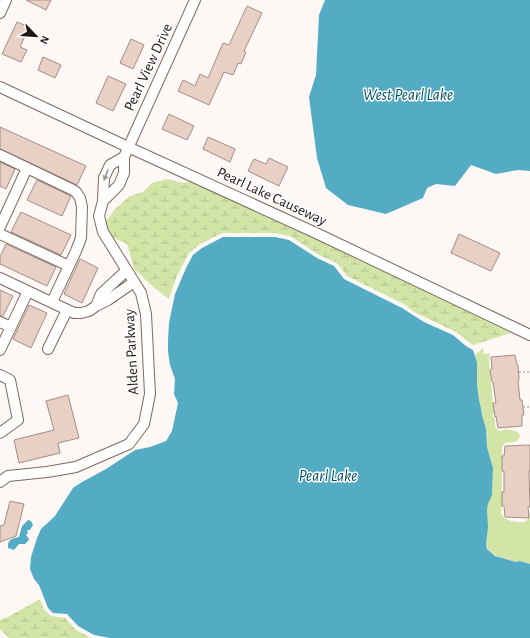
<svg xmlns="http://www.w3.org/2000/svg" width="530" height="638" viewBox="0 0 530 638" font-family="'Alegreya Sans',sans-serif">
<style>
.green{fill:#d2e5a6}
.wetland{fill:url(#wetland-marsh)}
.water{fill:#54acc4}
.building{fill:#e8d0c5;stroke:#a38d82}
.lines{fill:none;stroke-linecap:round;stroke-linejoin:round}
.minor-casing{stroke:#7e695f;stroke-width:12}
.path{stroke:#b8b2af;stroke-width:1.5;stroke-dasharray:2 2;stroke-linecap:butt}
.minor{stroke:#fff;stroke-width:10}
.oneway{fill:#9a9694}
.labels{text-anchor:middle;stroke-width:3;stroke-linejoin:round;paint-order:stroke}
.street-label{font-size:15px;fill:#1e1612;stroke:#fff}
.water-label{font-size:16px;font-style:italic;fill:#004f60;stroke:#fff}
</style>
<defs>
<pattern id="wetland-marsh" width="20" height="14" patternUnits="userSpaceOnUse"><rect width="20" height="14" fill="#d2e5a6"/><path d="M1 5h8M5 5V1M11 12h8M15 12V8" fill="none" stroke="#b4c48e"/></pattern>
</defs>
<rect width="100%" height="100%" fill="#fdf8f6"/>
<path class="green" d="M482,349H484L483,351L484,354L490,353L489,362L493,403L494,413L492,416L495,418C495,424 494,429 500,431L504,430L505,429C510,430 517,430 520,435C519,444 512,442 505,443L502,447V506C502,509 500,513 502,515C505,521 520,524 526,521C529,520 529,516 530,513V564L520,561L516,562C505,558 489,557 486,544L487,510L488,504L492,495L493,468L487,447L486,429L482,415L481,408L479,400L477,384V362L475,355Z"/>
<path class="wetland" d="M167,179L184,183L192,181L269,216L514,332L473,345L456,332L414,312L404,304L347,276L337,263L319,255L290,236L275,233H222L200,244L189,253L177,276L171,292L169,299L152,286L134,269L127,244C112,237 110,238 106,221L116,208L130,196L143,192L152,183Z
M40,599L44,609L51,616L65,618L76,630L91,638H9L0,629V620L8,617Z"/>
<path class="water" d="M325,0H530V171L518,170L496,174L471,165L455,186L436,184L427,188L423,198L386,214L348,205L326,188L317,158L309,97L316,75L319,15Z
M223,237H275L289,240L317,258L334,266L344,279L402,308L424,322L453,335L466,346L473,350L477,362V384L479,400L481,408L482,415L486,429L487,447L493,468L492,495L488,504L487,510L488,527L486,544L487,549L495,556L516,562L520,561L530,564V638H110L94,635L78,626L67,614L53,613L48,608L39,585L34,579L30,569L31,557L37,538L41,529L55,516L73,488L82,482L106,469L135,450L150,447L166,441L172,431L178,403L174,394L175,379L170,365L168,352V340L169,323L175,294L186,268L193,255L202,248Z
M28,520L31,521L33,525L30,530H28L27,531L28,533L26,535L29,539L28,541L25,544H19L14,550L8,548C7,540 12,538 19,537L22,526Z"/>
<path class="building" d="M26,0H51L46,10Z
M247,6L262,13L244,51L246,52L241,64L238,63L233,75L224,72L209,105L178,91L183,80L195,86L200,74L208,78L223,43L229,45Z
M17,22L29,27L20,47L27,50L21,62L2,54Z
M131,39L144,45L133,69L120,63Z
M43,57L61,65L55,78L38,70Z
M108,76L126,84L113,111L96,103Z
M169,114L194,126L187,140L162,129Z
M0,127L86,166L77,185L0,149Z
M208,137L235,149L230,162L203,149Z
M269,158L288,167L279,186L248,171L254,159L266,164Z
M0,162L15,169L6,189L0,186Z
M37,180L71,196L62,216L27,200Z
M21,212L71,235L61,255L11,232Z
M459,234L500,253L491,271L451,253Z
M6,244L56,267L47,286L0,264V257Z
M80,259L98,268L82,303L64,294Z
M0,290L13,296L3,316H0Z
M29,305L47,313L31,348L13,339Z
M515,355L517,365H518L519,380L518,381L520,400H522L524,415H522V426L498,428L496,416L495,417L493,403H496L493,382H492L490,370L492,369L491,357Z
M68,395L79,438L58,443L60,453L19,463L14,440L54,430L46,401Z
M530,445V471H529L530,507H528L529,518L505,517L504,506H502V492H504V471H502V456H504L505,446Z
M10,501L24,504L16,536L0,542V526L4,525Z"/>
<g class="lines">
<g class="minor-casing">
<path id="minor" d="M0,13L6,0
M0,87L128,147L316,233L530,335
M0,155L71,189L76,192L80,198L82,207L81,238L76,251L52,302
M103,201L119,185L124,173V157L195,0
M0,227L27,168
M0,234L69,266
M0,278L74,313H81L89,311L96,306L108,300L134,282
M96,306L101,294L127,270
M0,322L11,327
M48,349L67,310
M0,350L28,291
M0,375L10,380L18,420L0,433
M0,482L8,476L47,472L76,467L129,444L144,424L150,394L146,314L141,293L103,232L99,216L103,201L104,178L110,165L124,157"/>
</g>
<path class="path" d="M519,372H530
M523,407H530"/>
<use href="#minor" class="minor"/>
</g>
<defs><path id="oneway-solid" d="M-6-.8H1V-3.2L6.5 0L1 3.2V.8H-6Z"/></defs>
<use class="oneway" href="#oneway-solid" transform="translate(106 175) rotate(110)"/>
<g class="labels">
<g class="street-label">
<text transform="translate(148 67) rotate(-65)" y="5">Pearl View Drive</text>
<text transform="translate(272 196) rotate(25)" y="5">Pearl Lake Causeway</text>
<text transform="translate(131 352) rotate(-93)" y="5">Alden Parkway</text>
</g>
<g class="water-label">
<text x="408" y="100">West Pearl Lake</text>
<text x="328" y="481">Pearl Lake</text>
</g>
</g>
<g transform="translate(36 36) rotate(115)" stroke="#ffffff" stroke-width="3" paint-order="stroke">
<path d="M0-3L7 15L0 10L-7 15Z" fill="#1e1612"/>
<text y="-6" font-size="11" font-weight="bold" text-anchor="middle" fill="#1e1612">N</text>
</g>
</svg>
